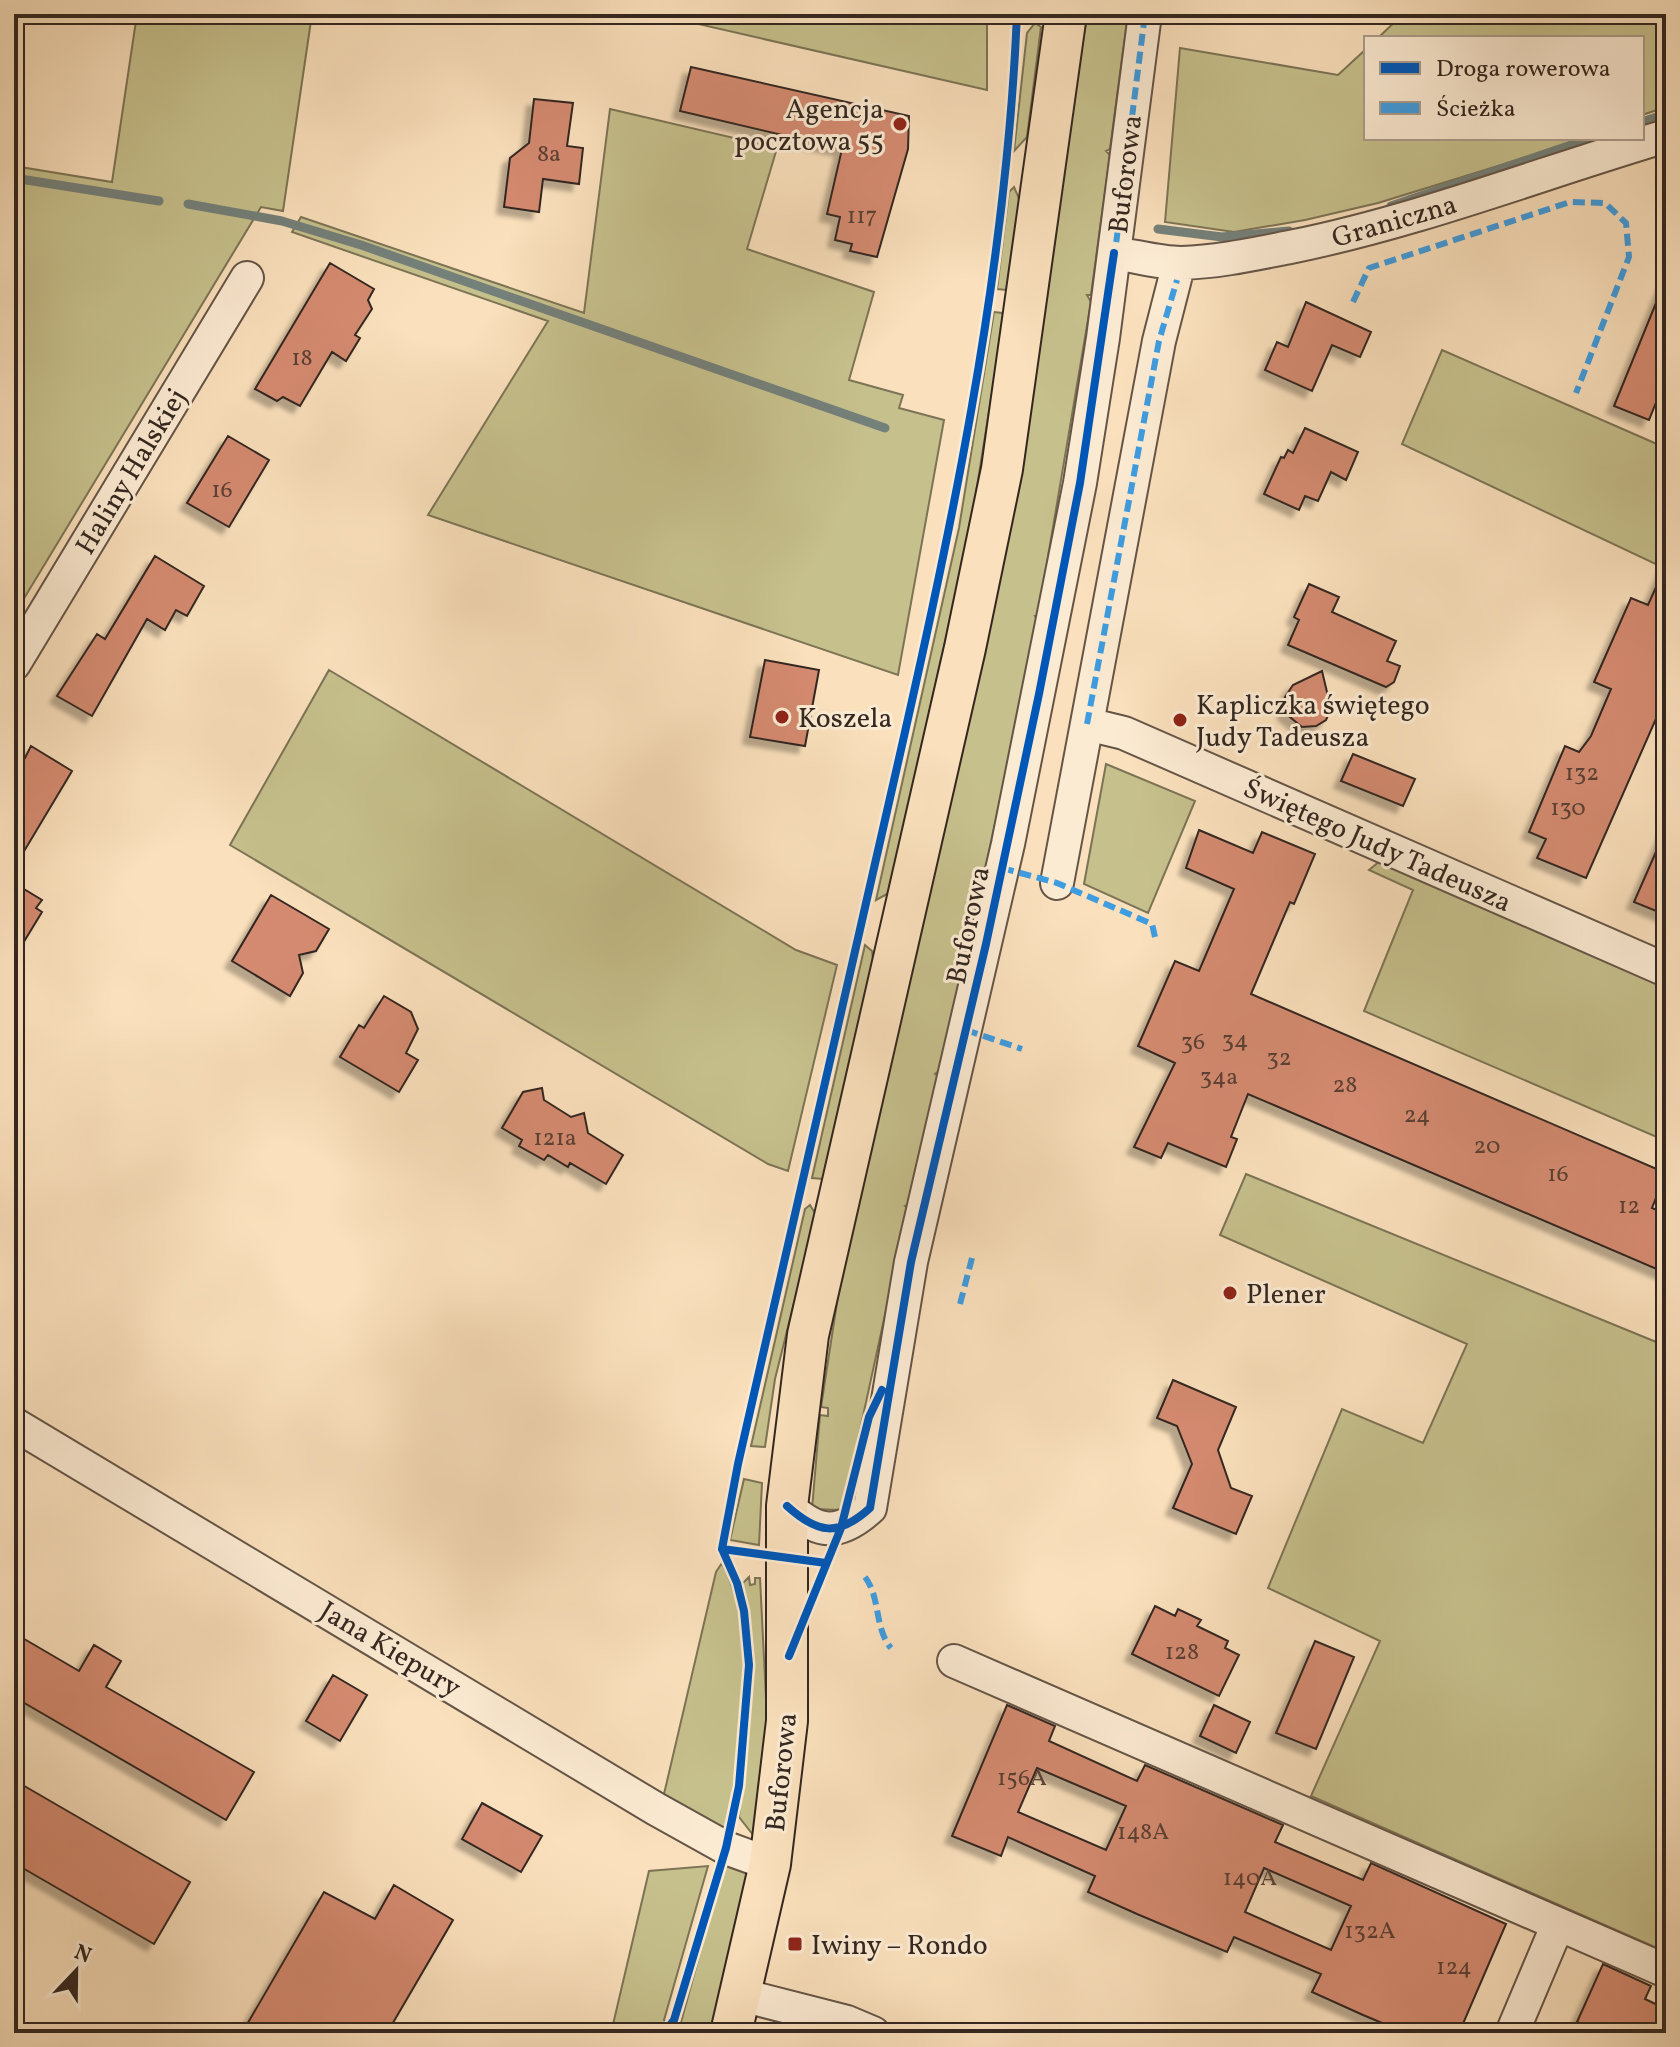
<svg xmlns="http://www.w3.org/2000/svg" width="1680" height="2047" viewBox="0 0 1680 2047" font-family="Vollkorn,serif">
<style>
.green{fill:#c6c08c;stroke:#7c7456;stroke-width:2}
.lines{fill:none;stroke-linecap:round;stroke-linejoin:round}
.stream{stroke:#74807a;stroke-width:9}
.building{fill:#d48a70;stroke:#332720;stroke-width:2;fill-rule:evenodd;filter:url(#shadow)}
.minor-casing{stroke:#655547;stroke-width:36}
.major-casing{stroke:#332720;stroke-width:44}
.minor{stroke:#fcebd3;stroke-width:32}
.major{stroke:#fae0bc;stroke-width:40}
.quiet{stroke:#3e9ce0;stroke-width:6;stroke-dasharray:12 6;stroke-linecap:butt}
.cycleway-casing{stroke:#fcebd3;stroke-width:13}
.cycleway{stroke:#0057b8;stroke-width:8}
.poi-dot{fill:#8f2418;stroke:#fcebd3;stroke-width:3}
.labels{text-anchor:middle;stroke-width:6;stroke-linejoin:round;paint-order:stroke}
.number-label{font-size:24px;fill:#5b4034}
.poi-label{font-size:28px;fill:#332720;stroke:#fcebd3;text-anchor:start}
.street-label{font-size:28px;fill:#332720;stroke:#fcebd3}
</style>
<defs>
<filter id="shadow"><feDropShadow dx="-7" dy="7" stdDeviation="2" flood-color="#0004"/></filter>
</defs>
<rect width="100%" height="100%" fill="#fae0bc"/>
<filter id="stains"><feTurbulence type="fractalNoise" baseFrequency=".0025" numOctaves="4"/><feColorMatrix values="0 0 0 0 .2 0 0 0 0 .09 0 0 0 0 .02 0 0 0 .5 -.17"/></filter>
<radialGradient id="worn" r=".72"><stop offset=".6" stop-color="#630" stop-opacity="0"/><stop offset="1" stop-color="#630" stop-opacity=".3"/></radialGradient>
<path class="green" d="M137,14H312L283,211L261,207L14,615V166L112,182Z
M694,14H987V90L698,24Z
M1087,14H1128L1110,149L1106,151L1110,155L1091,295H1087L1091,302L1038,616H1035L1038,622L982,885L974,919H970L973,925L939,1071L935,1074L938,1076L909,1204L905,1206L908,1209L848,1485L840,1510L812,1509L820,1415L828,1416V1408L821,1407L838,1296L1011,525Z
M1403,14H1666V107L1642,115V38H1378Z
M1035,23L1041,27L1027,137L1014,151L1027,33Z
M1180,48L1338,75L1366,49V138H1589L1378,203L1305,220L1234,232L1165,222Z
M610,109L777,148L747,249L874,292L849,380L903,395L899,408L944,420L898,675L428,515L548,321L292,232L301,217L584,313Z
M1014,187L1020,201L1007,290L997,289L1009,192Z
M994,312L1002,313L1004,318L970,530L889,893L876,900L959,528Z
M1442,350L1666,448V569L1402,444Z
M329,670L796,950L837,965L788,1171L768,1164L230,845Z
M1106,764L1195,801L1148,913L1084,884Z
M1380,861L1666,986V1141L1364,1011L1413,890L1369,870Z
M865,945L872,951L873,960L823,1179L812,1178Z
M1246,1174L1666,1346V1952L1311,1796L1380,1641L1268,1588L1342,1409L1423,1443L1467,1344L1220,1235Z
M810,1205L816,1215L775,1379L765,1447L751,1446L805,1209Z
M744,1479L762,1483L759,1545L730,1540Z
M722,1563C762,1641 740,1747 726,1830L664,1794L716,1572Z
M749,1577L750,1585L755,1584V1578H760L768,1738L754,1836L739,1817L753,1666L742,1584Z
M727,1855L751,1864L713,2027L711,2033H695L681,2022Z
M708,1866L664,2020L669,2023L661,2033H611L649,1871Z"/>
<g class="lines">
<path class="stream" d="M1642,122L1666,114
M14,178L159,201
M188,204L282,221L361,245L885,428
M1391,206L1592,138
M1158,229L1222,237L1289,231"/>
</g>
<path class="building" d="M691,67L909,116L908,149L877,257L850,251L852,244L835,240L840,217L827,214L842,149L680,111Z
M534,99L573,103L567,146L583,148L579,184L543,179L539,212L504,207L510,158L529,143Z
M330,263L374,289L368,300L372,309L355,335L360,338L346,361L332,352L300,406L283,397L277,401L255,389Z
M1665,281L1666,378L1649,420L1614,406Z
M1306,302L1371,332L1360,357L1332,345L1312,391L1265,370L1277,342L1288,347Z
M1305,428L1358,452L1346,480L1331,472L1318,501L1305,496L1299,510L1264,494L1281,457L1284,458L1288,450L1293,453Z
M228,436L269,460L229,527L187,503Z
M155,556L204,586L187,616L176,610L165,630L147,619L92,716L57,696L97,634L105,639Z
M1666,565V696L1586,878L1537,858L1546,839L1529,832L1565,746L1579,752L1591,736L1611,689L1594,682L1631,598L1648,605Z
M1309,584L1339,597L1332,612L1396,641L1387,661L1400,666L1394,682L1386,687L1288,645L1299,620L1294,617Z
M765,660L819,670L805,746L750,737Z
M1322,671L1331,709L1326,720L1316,726L1302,727L1285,713V697L1293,685Z
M31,746L72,771L14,868V752L25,758Z
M1353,754L1415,779L1403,806L1341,781Z
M1666,829V915L1634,902Z
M1199,830L1253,853L1262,832L1315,854L1294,904L1290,902L1251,994L1666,1173L1652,1208L1666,1214V1273L1248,1094L1231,1137L1237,1139L1226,1167L1168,1143L1161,1158L1134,1147L1175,1063L1138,1046L1175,961L1199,971L1234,889L1186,868Z
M14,883L42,900L36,908L42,912L14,958Z
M271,895L329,929L316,951L299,955L303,973L290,996L232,961Z
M384,996L411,1012L418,1029L406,1053L418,1060L399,1092L340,1057L359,1025L364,1028Z
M542,1088L544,1100L571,1117L584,1113L588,1133L623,1155L606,1184L570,1163L568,1167L548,1155L544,1160L519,1146L522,1140L502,1128L523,1092Z
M1173,1380L1236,1407L1218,1450L1231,1488L1252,1496L1236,1534L1173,1508L1192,1464L1177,1426L1157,1418Z
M1155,1606L1175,1616L1178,1609L1201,1620L1197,1626L1228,1641L1225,1648L1239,1655L1219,1696L1132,1654Z
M14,1633L79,1671L94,1645L121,1661L106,1687L254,1772L226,1820L14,1697Z
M1315,1641L1354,1657L1316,1749L1276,1733Z
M333,1675L367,1695L340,1741L306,1721Z
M1007,1705L1055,1726L1049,1741L1137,1781L1145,1765L1283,1825L1275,1842L1363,1880L1371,1863L1506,1924L1459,2033H1406L1363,2015L1312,1992L1321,1974L1234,1937L1227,1952L1137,1914L1088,1892L1095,1876L1008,1837L1001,1856L952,1836ZM1037,1768L1126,1806L1106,1850L1018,1812ZM1264,1868L1351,1906L1331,1950L1245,1912Z
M1214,1705L1250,1722L1236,1753L1200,1736Z
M14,1780L190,1882L154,1944L14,1863Z
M482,1803L542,1836L521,1872L462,1839Z
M394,1885L453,1920L387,2033H242L324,1892L375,1919Z
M1603,1964L1651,1986L1645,1999L1666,2009V2033H1650L1633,2026L1630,2033H1601L1577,2022Z"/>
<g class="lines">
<g class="minor-casing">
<path id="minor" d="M1114,253C1136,256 1159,263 1181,263C1218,262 1254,254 1290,247C1419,221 1541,173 1666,136
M14,664L247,278
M1087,724L1124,733L1666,970
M1057,883L1159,341L1179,263
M14,1424L656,1809L726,1848L770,1864
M787,1506C818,1534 838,1537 870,1508L911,1262L1008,844L1080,483L1103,338L1145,14
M954,1661L1666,1971
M741,1995L847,2022L873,2033
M1512,2033L1558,1924"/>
</g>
<g class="major-casing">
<path id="major" d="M731,2033L770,1864L787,1721V1506L808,1335L965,648L1002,469L1066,14"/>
</g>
<use href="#minor" class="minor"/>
<use href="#major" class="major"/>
<path class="quiet" d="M1114,260L1145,14
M1353,302L1369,268L1570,202L1605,203L1626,223L1629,257L1576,393
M1661,431L1666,418
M1087,724L1159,341L1177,280
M1002,868L1057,883L1152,924L1155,937
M966,1030L1022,1049
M960,1304L972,1258
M865,1577C881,1598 874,1628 891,1648"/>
<g class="cycleway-casing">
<path id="cycleway" d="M787,1506C818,1534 838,1537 870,1508L911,1262L986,944L1039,694L1080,483L1114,253
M722,1549L826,1563
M789,1656L841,1528L869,1417L882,1390
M664,2033L674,2020L726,1848L739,1786L749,1665L744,1611L737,1583L722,1549L738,1464C789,1242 840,1020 890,798C949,540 1006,279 1017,14"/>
</g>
<use href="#cycleway" class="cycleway"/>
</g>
<g class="poi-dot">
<circle cx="900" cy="124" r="8"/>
<circle cx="782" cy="717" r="8"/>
<circle cx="1180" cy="720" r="8"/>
<circle cx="1230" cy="1293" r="8"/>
<rect x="787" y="1936" width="16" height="16" rx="4"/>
</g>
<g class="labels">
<g class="number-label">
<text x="549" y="161">8a</text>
<text x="862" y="223">117</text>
<text x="302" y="365">18</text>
<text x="222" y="497">16</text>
<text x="1582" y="780">132</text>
<text x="1568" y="815">130</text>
<text x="1235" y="1047">34</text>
<text x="1193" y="1049">36</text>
<text x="1279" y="1065">32</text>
<text x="1219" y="1084">34a</text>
<text x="1345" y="1092">28</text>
<text x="1417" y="1122">24</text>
<text x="555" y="1145">121a</text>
<text x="1487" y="1153">20</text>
<text x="1558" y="1181">16</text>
<text x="1629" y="1213">12</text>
<text x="1182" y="1659">128</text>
<text x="1022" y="1785">156A</text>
<text x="1143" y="1839">148A</text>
<text x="1250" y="1885">140A</text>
<text x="1370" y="1938">132A</text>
<text x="1454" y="1974">124</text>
</g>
<g class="poi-label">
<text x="884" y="118" text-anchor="end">Agencja<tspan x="884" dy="32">pocztowa 55</tspan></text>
<text x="1196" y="714">Kapliczka świętego<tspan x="1196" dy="32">Judy Tadeusza</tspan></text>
<text x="798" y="727">Koszela</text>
<text x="1246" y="1303">Plener</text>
<text x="811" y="1954">Iwiny – Rondo</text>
</g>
<g class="street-label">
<text transform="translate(1124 174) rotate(-83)" y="10">Buforowa</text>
<text transform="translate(1394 220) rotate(-16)" y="10">Graniczna</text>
<text transform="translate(130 471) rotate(-59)" y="10">Haliny Halskiej</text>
<text transform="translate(1378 844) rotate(24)" y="10">Świętego Judy Tadeusza</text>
<text transform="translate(967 925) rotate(-78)" y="10">Buforowa</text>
<text transform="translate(391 1648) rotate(31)" y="10">Jana Kiepury</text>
<text transform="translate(780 1772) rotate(-84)" y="10">Buforowa</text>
</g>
</g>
<rect width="1680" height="2047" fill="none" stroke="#fae0bc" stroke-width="48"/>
<rect x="16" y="16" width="1648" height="2015" fill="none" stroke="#332720" stroke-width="4"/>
<rect x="24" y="24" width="1632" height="1999" fill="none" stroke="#332720" stroke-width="2"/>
<rect x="1364" y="36" width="280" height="104" fill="#fcebd3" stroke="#ac9d8b" stroke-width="2"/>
<rect x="1380" y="62" width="40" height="12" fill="#0057b8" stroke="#ac9d8b" stroke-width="2"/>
<text x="1436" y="76" font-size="24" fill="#332720">Droga rowerowa</text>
<rect x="1380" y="102" width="40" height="12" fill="#3e9ce0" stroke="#ac9d8b" stroke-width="2"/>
<text x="1436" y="116" font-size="24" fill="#332720">Ścieżka</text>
<g transform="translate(76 1971) rotate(22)" stroke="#fcebd3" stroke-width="6" paint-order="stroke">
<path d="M0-6L14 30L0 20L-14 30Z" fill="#332720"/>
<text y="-12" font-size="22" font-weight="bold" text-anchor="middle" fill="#332720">N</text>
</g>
<rect width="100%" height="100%" filter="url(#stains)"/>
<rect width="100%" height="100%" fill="url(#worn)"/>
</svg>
